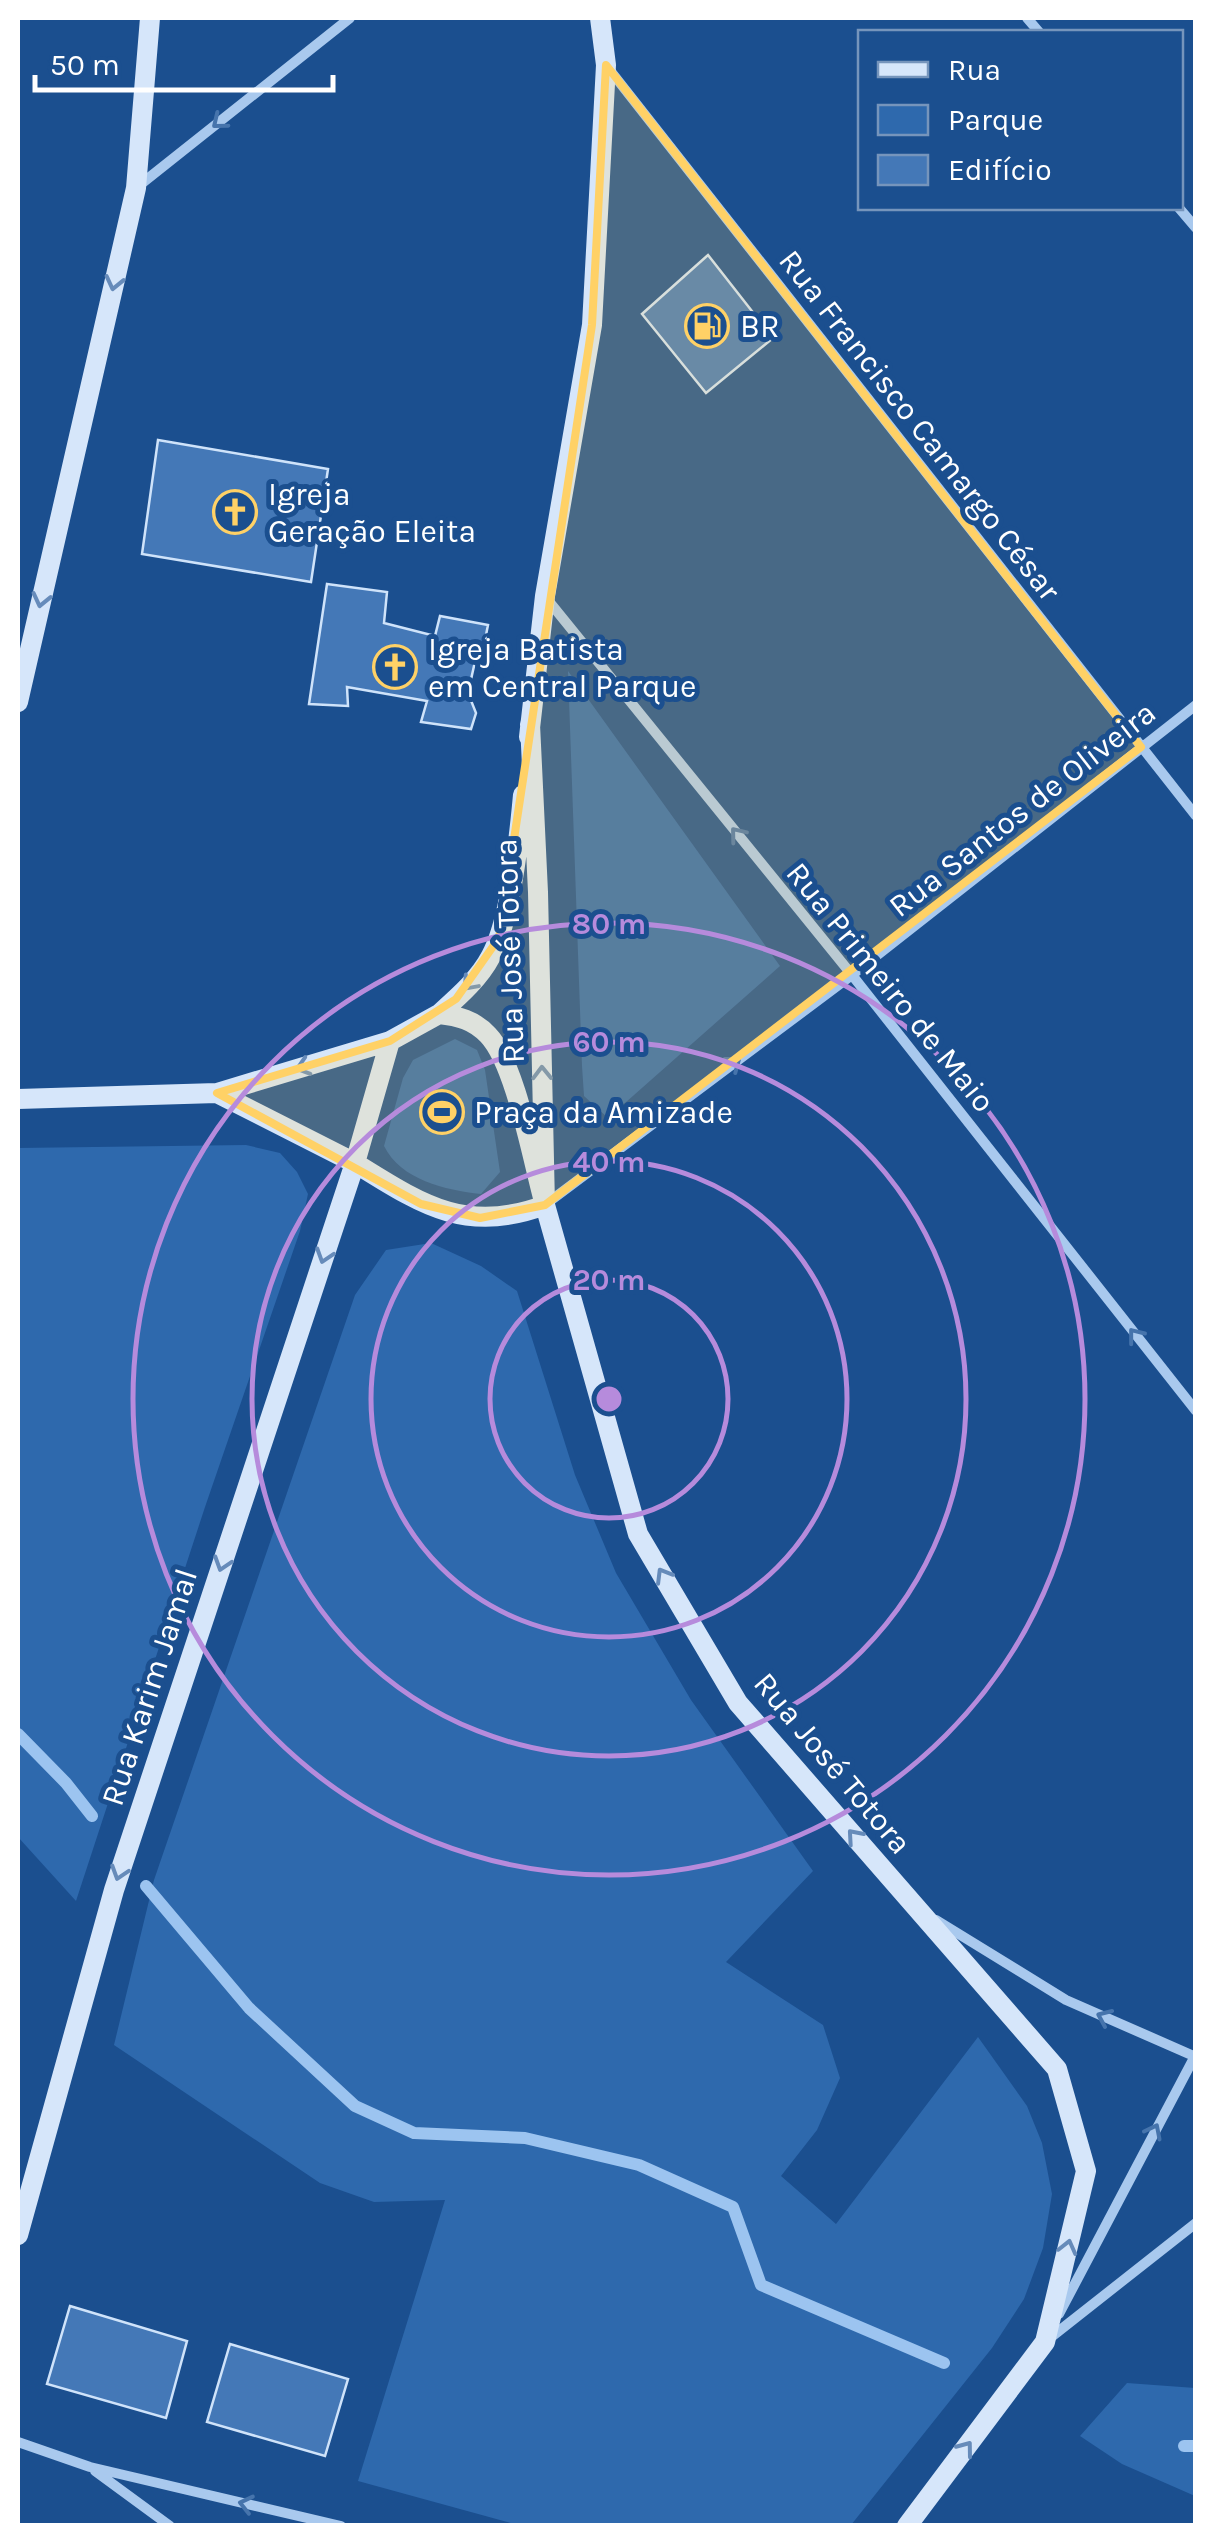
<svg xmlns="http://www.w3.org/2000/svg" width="1213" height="2543" viewBox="0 0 1213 2543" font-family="Karla,sans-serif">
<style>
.green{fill:#2e69ad}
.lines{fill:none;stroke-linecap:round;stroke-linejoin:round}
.stream{stroke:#9cc4f0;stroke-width:12}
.building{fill:#4478b7;stroke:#cfe3fa;stroke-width:2.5}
.street{stroke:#a9c9ee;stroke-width:10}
.secondary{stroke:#d6e6fa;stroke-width:20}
.oneway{stroke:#4674ac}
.oneway2{stroke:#668bba}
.marked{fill:#ffd166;fill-opacity:0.2;stroke:#ffd166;stroke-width:8;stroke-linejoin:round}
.ring{fill:none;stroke:#b68bdc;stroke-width:5}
.labels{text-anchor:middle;stroke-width:10;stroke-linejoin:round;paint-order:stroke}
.poi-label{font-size:32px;fill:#fff;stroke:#1b4f8f;text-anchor:start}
.street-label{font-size:32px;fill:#fff;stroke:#1b4f8f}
.centre{fill:#b68bdc;stroke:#1b4f8f;stroke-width:5}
.ring-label{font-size:30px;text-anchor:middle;font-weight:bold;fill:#b68bdc;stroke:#1b4f8f;stroke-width:10;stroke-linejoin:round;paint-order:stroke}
</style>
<rect width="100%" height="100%" fill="#1b4f8f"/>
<path class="green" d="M568,671L780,966L608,1118L584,1096L582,1066Z
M455,1039L477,1050L485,1070L500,1172L481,1194C445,1190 401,1180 384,1146L403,1078L413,1060Z
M246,1145L280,1153L297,1172L308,1194L300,1231L205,1507L76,1901L18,1837V1148Z
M431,1243L481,1266L517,1291L575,1475L616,1573L691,1700L813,1871L726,1962L823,2025L840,2078L817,2130L781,2176L836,2224L978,2037L1027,2106L1042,2143L1052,2194L1043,2248L1024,2299L992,2348L851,2525H518L358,2481L445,2200L374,2202L320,2183L114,2045L154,1880L355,1295L386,1250Z
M1127,2383L1195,2388V2496L1122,2464L1080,2436Z"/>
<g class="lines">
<path class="stream" d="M18,1734L66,1783L92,1816
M146,1886L249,2008L355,2106L414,2133L525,2138L639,2165L733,2207L761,2285L944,2363
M1184,2446H1196"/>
</g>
<path class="building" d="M708,255L773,338L706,393L642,314Z
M158,440L328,469L311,582L142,554Z
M327,584L387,592L384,623L435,636L440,616L488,625L484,645L478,648L468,693L476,713L471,729L421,722L427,701L347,687L348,706L309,704Z
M70,2306L187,2341L166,2418L47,2384Z
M230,2344L348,2379L325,2456L207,2422Z"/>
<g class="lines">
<path class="street" d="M1027,18L1039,32
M609,69L1196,816
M136,188L350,18
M1179,208L1196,228
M547,599L852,975L1196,1411
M546,1204L852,975L1196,705
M936,1920L1066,2000L1196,2057
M1059,2314L1196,2054
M1050,2338L1196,2223
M18,2442L90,2467L341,2526
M95,2471L170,2526"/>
<path class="secondary" d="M18,702L136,188L150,18
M530,724L538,892L545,1205L638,1534L738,1703L1057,2069L1086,2171L1045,2342L907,2526
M529,737L545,596L592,325L606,65L600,18
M439,1014C458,997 479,979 491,956C511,919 519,839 523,795
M439,1014C458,1016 474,1020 488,1035C516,1064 533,1163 545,1205C466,1235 421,1204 355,1163L390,1041Z
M18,1099L217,1093L390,1041
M18,2235L114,1890L355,1163L217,1093"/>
</g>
<defs><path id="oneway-chevron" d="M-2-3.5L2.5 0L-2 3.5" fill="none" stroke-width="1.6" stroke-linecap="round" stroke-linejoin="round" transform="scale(2.5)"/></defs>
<g class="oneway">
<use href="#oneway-chevron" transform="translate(219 122) rotate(141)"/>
<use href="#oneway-chevron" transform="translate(737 834) rotate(-129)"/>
<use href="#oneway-chevron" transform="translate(734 1063) rotate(-37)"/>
<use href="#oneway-chevron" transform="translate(1135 1335) rotate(-128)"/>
<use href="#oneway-chevron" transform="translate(1104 2017) rotate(-156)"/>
<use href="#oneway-chevron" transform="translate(1154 2131) rotate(-63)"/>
<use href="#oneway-chevron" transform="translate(246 2504) rotate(-167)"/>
</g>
<g class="oneway2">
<use href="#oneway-chevron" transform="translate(114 283) rotate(103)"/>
<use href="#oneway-chevron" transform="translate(41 600) rotate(103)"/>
<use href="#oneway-chevron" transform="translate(469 984) rotate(132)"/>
<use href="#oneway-chevron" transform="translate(303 1067) rotate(163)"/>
<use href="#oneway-chevron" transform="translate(542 1073) rotate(-91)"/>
<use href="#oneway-chevron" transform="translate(324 1256) rotate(108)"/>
<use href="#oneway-chevron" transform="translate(222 1564) rotate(108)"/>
<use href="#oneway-chevron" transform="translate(663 1575) rotate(-121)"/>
<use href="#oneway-chevron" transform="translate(854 1836) rotate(-131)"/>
<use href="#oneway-chevron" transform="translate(119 1873) rotate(108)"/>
<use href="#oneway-chevron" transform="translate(1068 2247) rotate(-76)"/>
<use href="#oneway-chevron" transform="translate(966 2448) rotate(-53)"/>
</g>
<path class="marked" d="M606,65L1141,747L545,1205L480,1218L421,1204L217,1093L390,1041L456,999L499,938L592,325Z"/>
<g class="ring">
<circle cx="609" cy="1399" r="119"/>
<circle cx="609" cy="1399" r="238"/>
<circle cx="609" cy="1399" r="357"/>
<circle cx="609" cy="1399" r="476"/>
</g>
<defs>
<g id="fuel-ring" transform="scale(2.25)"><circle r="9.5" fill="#1b4f8f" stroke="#ffd166" stroke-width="1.5"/><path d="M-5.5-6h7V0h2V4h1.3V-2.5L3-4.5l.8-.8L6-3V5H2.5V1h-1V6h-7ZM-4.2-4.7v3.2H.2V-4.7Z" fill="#ffd166"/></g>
<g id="church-ring" transform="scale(2.25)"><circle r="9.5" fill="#1b4f8f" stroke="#ffd166" stroke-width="1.5"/><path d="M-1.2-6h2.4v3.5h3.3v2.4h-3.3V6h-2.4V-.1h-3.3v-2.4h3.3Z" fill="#ffd166"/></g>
<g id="stadium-ring" transform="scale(2.25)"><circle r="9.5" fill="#1b4f8f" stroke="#ffd166" stroke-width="1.5"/><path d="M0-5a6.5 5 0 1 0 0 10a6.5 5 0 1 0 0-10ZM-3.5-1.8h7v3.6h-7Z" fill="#ffd166"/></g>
</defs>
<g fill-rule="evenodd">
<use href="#fuel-ring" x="707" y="326"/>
<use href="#church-ring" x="235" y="512"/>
<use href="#church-ring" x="395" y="667"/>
<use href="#stadium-ring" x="442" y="1112"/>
</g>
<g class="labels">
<g class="poi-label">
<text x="740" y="337">BR</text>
<text x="268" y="505">Igreja<tspan x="268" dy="37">Geração Eleita</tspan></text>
<text x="428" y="660">Igreja Batista<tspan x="428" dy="37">em Central Parque</tspan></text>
<text x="474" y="1123">Praça da Amizade</text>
</g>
<g class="street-label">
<text transform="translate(920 425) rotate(52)" y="11">Rua Francisco Camargo César</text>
<text transform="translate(1022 809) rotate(-38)" y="11">Rua Santos de Oliveira</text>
<text transform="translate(509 951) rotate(-92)" y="11">Rua José Totora</text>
<text transform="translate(891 987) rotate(51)" y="11">Rua Primeiro de Maio</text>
<text transform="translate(149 1687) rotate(-72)" y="11">Rua Karim Jamal</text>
<text transform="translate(833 1763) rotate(50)" y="11">Rua José Totora</text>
</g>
</g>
<circle cx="609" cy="1399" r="15" class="centre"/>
<g class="ring-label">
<text x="609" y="934">80 m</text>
<text x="609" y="1052">60 m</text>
<text x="609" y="1172">40 m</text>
<text x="609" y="1290">20 m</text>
</g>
<rect width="1213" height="2543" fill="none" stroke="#ffffff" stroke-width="40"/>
<rect x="858" y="30" width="325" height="180" fill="#1b4f8f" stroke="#7695bc" stroke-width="2.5"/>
<rect x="878" y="62" width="50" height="15" fill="#d6e6fa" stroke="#7695bc" stroke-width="2.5"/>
<text x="948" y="80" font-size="30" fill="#ffffff">Rua</text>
<rect x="878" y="105" width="50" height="30" fill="#2e69ad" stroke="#7695bc" stroke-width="2.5"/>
<text x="948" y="130" font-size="30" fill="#ffffff">Parque</text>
<rect x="878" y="155" width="50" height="30" fill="#4478b7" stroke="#7695bc" stroke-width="2.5"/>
<text x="948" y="180" font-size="30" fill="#ffffff">Edifício</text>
<path d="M35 75v15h298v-15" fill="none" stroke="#ffffff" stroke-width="5"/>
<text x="50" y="75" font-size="30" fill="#ffffff" stroke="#1b4f8f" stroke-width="8" paint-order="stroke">50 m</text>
</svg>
